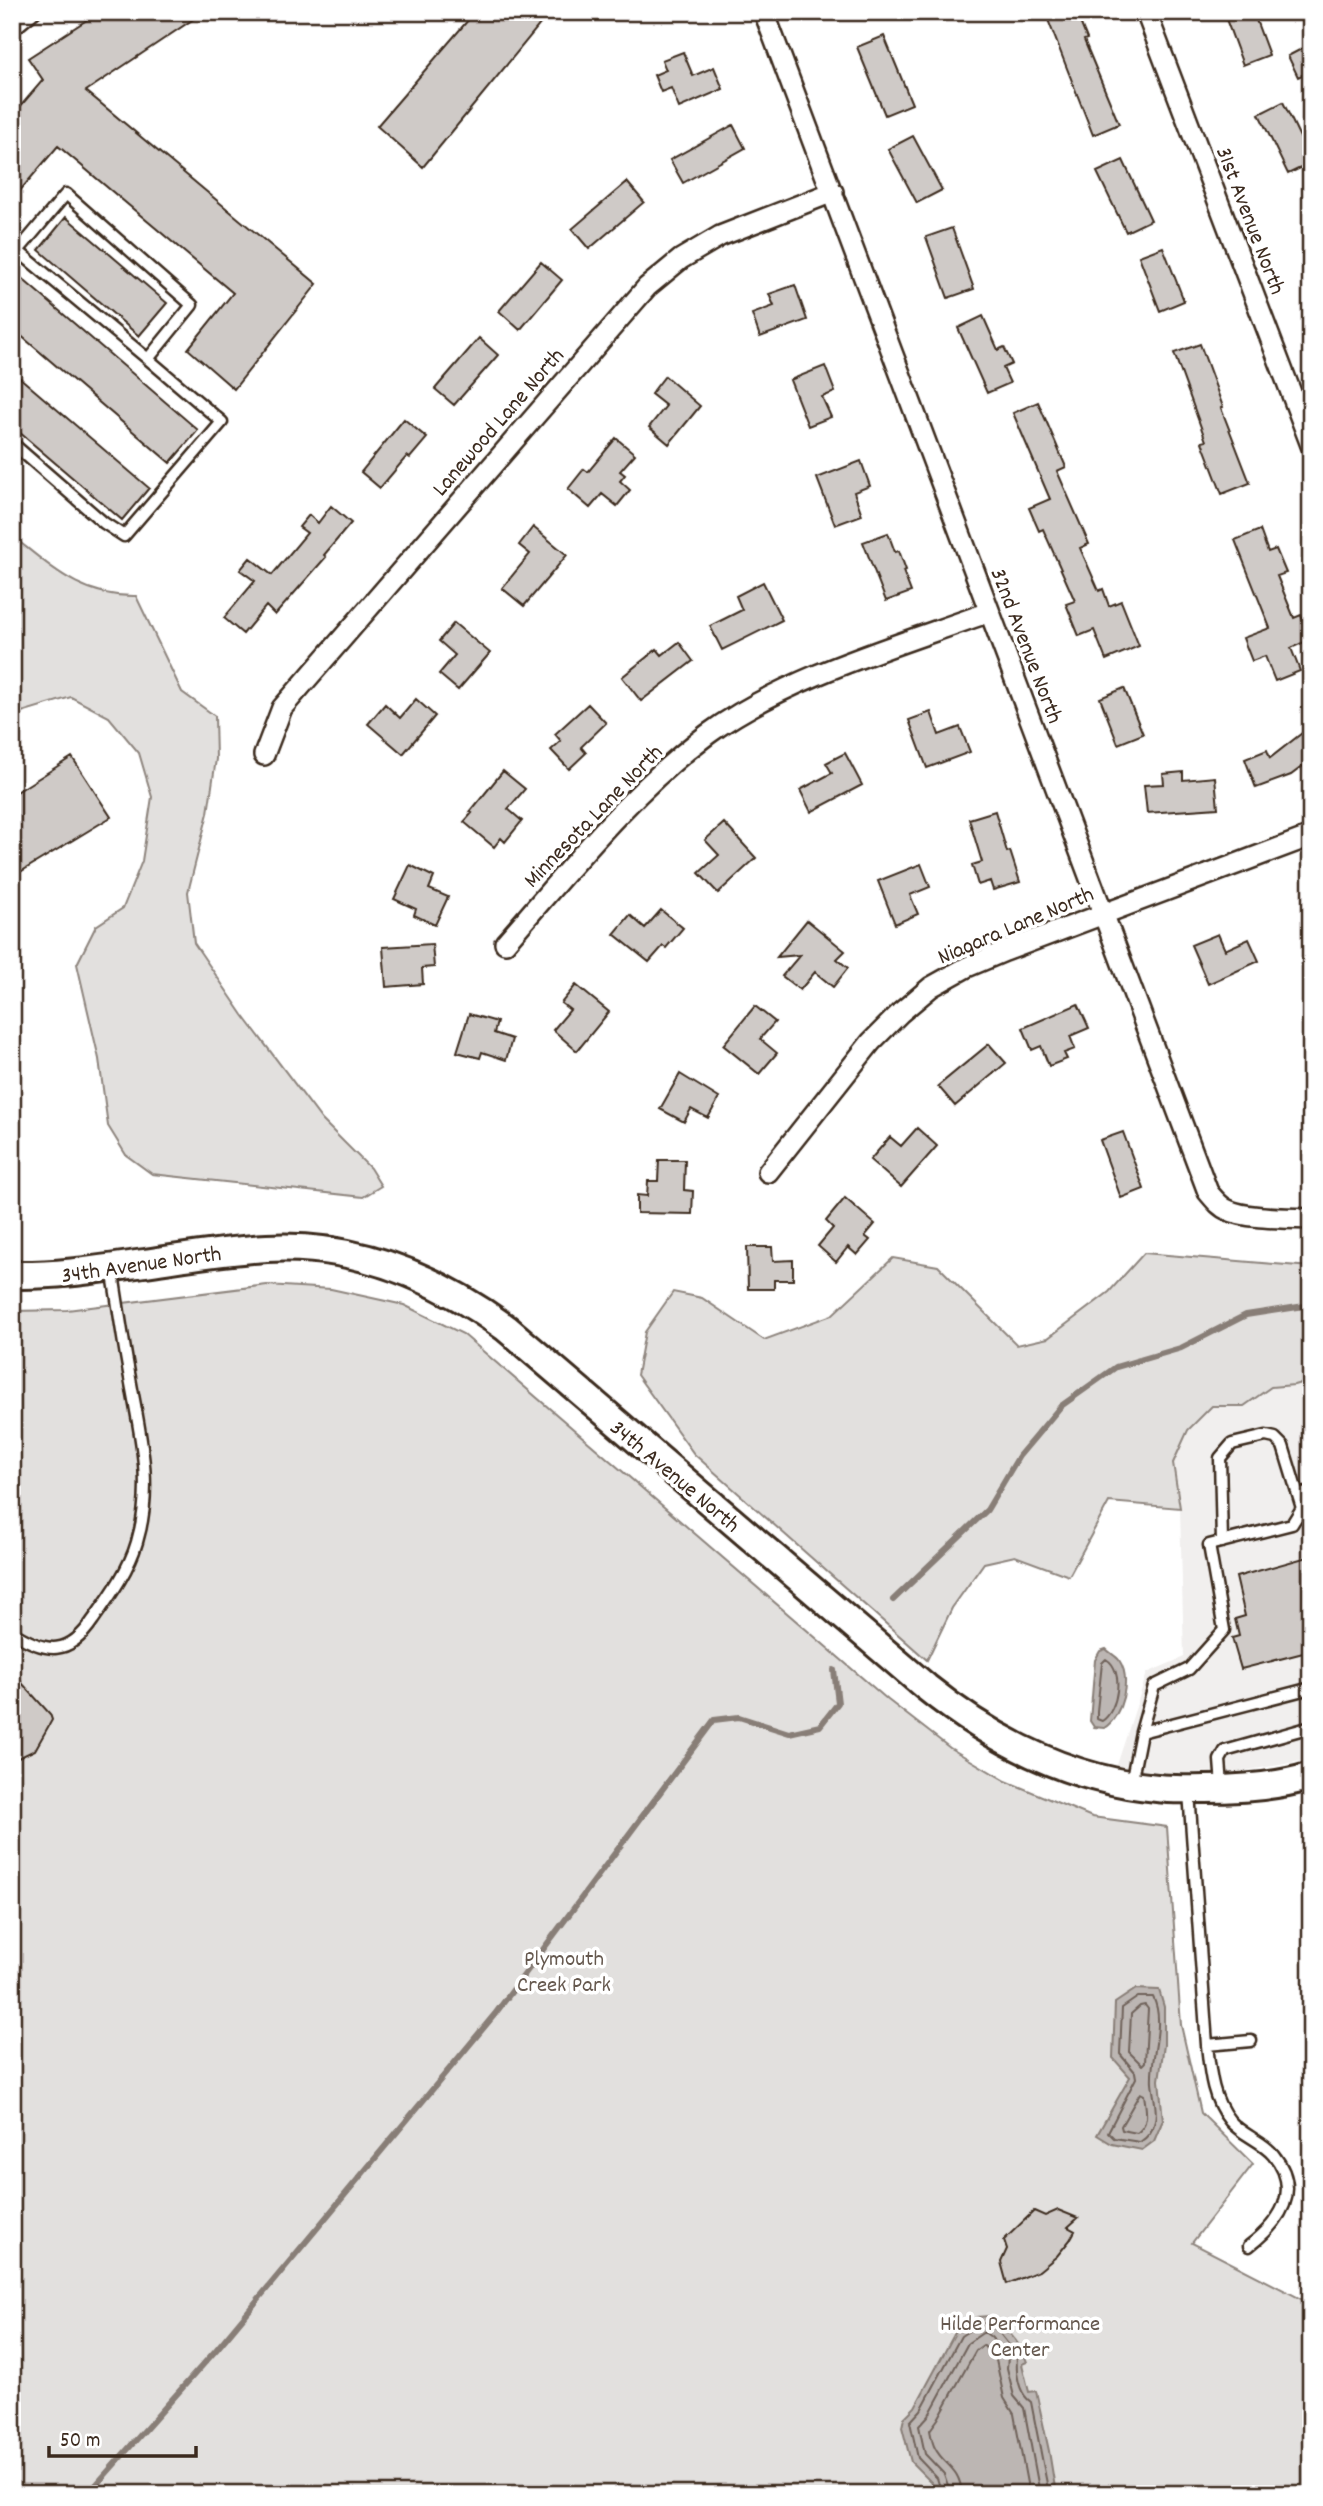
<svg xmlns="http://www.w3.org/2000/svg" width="1323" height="2506" viewBox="0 0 1323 2506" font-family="Dekko,sans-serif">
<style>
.built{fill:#f1efee}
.green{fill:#e2e0de;stroke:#8e857e;stroke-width:2}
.water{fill:#bcb6b3;stroke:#887e77;stroke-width:2}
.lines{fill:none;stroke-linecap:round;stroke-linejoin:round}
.shore{stroke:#6f625a;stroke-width:2}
.stream{stroke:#887e77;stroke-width:6}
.building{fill:#cfcac7;stroke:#3b2a1e;stroke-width:2}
.lane-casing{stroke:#3b2a1e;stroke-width:15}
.street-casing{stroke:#3b2a1e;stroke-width:24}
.secondary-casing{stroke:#3b2a1e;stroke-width:32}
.lane{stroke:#fff;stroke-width:10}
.street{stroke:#fff;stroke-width:19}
.secondary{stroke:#fff;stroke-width:26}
.labels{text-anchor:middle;stroke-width:7;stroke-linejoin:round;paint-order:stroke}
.street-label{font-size:23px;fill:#3b2a1e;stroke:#fff}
.park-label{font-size:23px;fill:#65584e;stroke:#fff}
</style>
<rect width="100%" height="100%" fill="#fff"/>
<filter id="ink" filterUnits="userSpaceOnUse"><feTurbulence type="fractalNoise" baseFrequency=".0143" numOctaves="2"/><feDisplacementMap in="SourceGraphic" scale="14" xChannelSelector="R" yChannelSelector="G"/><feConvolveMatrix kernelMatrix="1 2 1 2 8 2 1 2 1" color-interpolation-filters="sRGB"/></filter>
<g filter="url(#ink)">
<path class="built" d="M1311,1380V1757L1302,1761L1238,1772L1178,1773L1116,1768L1147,1673L1184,1657L1180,1508L1173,1464L1188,1430L1212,1406H1244L1271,1387L1294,1385Z"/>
<path class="green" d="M12,536C53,568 81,597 136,596L182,692L215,716L216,759L208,813L188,892L194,943L243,1015L322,1120L370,1168L381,1186L363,1197L152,1174L126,1155L108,1126L99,1059L77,964L96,926L123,908L142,861L152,797L139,753L109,717L71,697L12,715Z
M1144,1253L1311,1267V1380L1294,1385L1271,1387L1244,1406H1212L1188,1430L1173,1463L1180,1508L1109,1502L1069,1576L1015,1556L984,1563L952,1608L927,1660L694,1454L637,1375L645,1332L673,1292L702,1298L764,1340L832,1315L893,1258L938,1266L1017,1345L1048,1338L1109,1292Z
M267,1285L331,1289L404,1305L463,1334L888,1700L950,1748L1006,1781L1092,1817L1167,1827L1181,2025L1201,2113L1253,2164L1192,2243L1311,2304V2494H12V1311L67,1310Z"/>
<path class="water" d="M1106,1649C1110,1653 1116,1656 1119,1660C1132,1679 1122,1717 1104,1728L1094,1727L1090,1721L1095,1660L1100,1651Z
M1136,1989L1159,1990L1164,2007V2045L1159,2080L1163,2120L1154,2141L1142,2150L1112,2144L1097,2135L1130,2077L1113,2058L1115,2003Z
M989,2316C1005,2327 1021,2343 1027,2362L1022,2364L1029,2392L1036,2391L1049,2451L1056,2494H936L931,2482L911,2462L902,2427L904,2418L915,2407L956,2331L977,2317Z"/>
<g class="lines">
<path class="shore" d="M1106,1659C1125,1670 1118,1711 1102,1721L1097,1719V1711L1102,1663Z
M1138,1997H1153C1166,2023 1150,2056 1152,2083C1153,2095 1158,2110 1155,2121C1153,2131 1148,2137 1140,2142L1114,2138L1108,2132L1136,2078L1135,2072L1120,2054L1122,2008Z
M1145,2005L1148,2009L1145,2062L1142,2065L1129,2052L1131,2014L1140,2006Z
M1140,2093L1144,2095C1146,2109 1150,2124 1137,2133L1122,2130L1121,2126Z
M942,2494L937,2478L918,2458L910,2422L921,2410L961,2336L979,2324L986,2323L997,2330L1017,2355C1016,2371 1017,2392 1031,2402L1049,2494
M951,2494L944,2474L925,2454L919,2426L929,2415L968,2343L984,2332L991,2337L1008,2357L1007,2368L1014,2396L1024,2408L1040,2494
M962,2494C960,2467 944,2466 935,2448C932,2443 931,2435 930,2430L938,2419L976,2350L983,2345L996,2360L1004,2398L1014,2414L1029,2494"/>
<path class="stream" d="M893,1600L987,1510L1019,1456L1061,1406L1116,1367L1181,1348L1246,1315L1311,1305
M88,2494L216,2350L495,2014L714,1720L739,1717L789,1733L820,1726L838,1703L834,1670"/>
</g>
<path class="building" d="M99,12H204L86,91L317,284L234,389L188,349L233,293L58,146L12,200V116L43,80L28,58Z
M475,12H550L423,167L377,126Z
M1045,12H1076L1087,39L1084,40L1119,124L1093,135Z
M1243,12H1253L1269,55L1243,65L1226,19Z
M884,36L912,104L885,115L857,47Z
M1311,44V71L1298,77L1288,56Z
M683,52L693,76L714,67L723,89L679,108L671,88L661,92L654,75L666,70L662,60Z
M1283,102L1311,160V163L1288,174L1259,114Z
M733,125L745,148L683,183L670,160Z
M913,136L942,190L917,203L888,149Z
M1123,160L1151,220L1126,232L1097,172Z
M627,182L644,202L589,249L572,229Z
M66,217L167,303L139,336L39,250Z
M952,228L974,289L948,298L926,237Z
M1163,247L1184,301L1160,311L1139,256Z
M541,262L562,280L520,330L499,311Z
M12,270L198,430L170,463L12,328Z
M795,285L807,320L760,337L752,314L774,306L769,294Z
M983,316L998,350L1004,347L1012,364L1003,368L1010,383L987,393L958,328Z
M479,338L498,355L454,405L435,389Z
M1200,344L1223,407L1221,408L1250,483L1222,494L1202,442L1206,441L1174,353Z
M825,366L835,392L822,397L831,417L808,426L790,380Z
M12,371L149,488L122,520L12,426Z
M665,376L700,406L669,444L649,427L666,406L651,394Z
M1038,402L1066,467L1057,471L1089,544L1080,548L1099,591L1103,589L1109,606L1121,601L1139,646L1106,660L1094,630L1079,636L1066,604L1075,601L1043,529L1039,531L1029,508L1050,499L1013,413Z
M404,419L427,438L410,458L407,456L380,488L361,472Z
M616,438L635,454L620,471L625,475L620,481L630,490L617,506L602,494L590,508L568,489L584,469L588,472Z
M861,461L870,486L854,492L862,515L835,525L817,478Z
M331,506L351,523L324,555L326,557L275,615L266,606L243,634L224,618L255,581L240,570L250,558L272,575L307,533L299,527L309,515L318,523Z
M533,527L567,555L524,606L502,588L530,554L519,545Z
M1260,530L1268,552L1276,549L1286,573L1277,576L1294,618L1301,615L1311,639L1291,648L1300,671L1275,681L1265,656L1252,661L1243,638L1270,628L1235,540Z
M888,533L895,552L899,551L906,570L903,571L911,592L886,601L863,542Z
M763,582L782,620L722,650L710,626L742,610L736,596Z
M454,623L490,653L458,690L439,674L455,655L439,641Z
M679,642L693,661L641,701L622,677L657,649L662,655Z
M1124,688L1143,734L1118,744L1100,698Z
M416,699L435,716L403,754L368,724L385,704L400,718Z
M588,704L606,723L581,747L586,753L569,769L551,750L561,741L555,734Z
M931,712L939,735L960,727L970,752L927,768L909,720Z
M1311,726V760L1291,775L1256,788L1245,759L1267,750L1270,758Z
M845,753L862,785L811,812L800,790L832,773L826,763Z
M72,757L111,817L12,877V795Z
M503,771L525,789L508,809L522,821L505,842L501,838L494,847L464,822L472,813L470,812Z
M1183,772V780L1215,777L1218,808L1147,813L1144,785L1164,784L1163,774Z
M995,811L1007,852L1010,851L1020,882L993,890L990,881L978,885L972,865L982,862L969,819Z
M724,823L756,858L718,893L699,873L719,855L705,840Z
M921,864L930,887L910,895L918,914L895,924L878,881Z
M410,865L434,877L429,889L448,897L435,925L414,915L416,909L394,899Z
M661,910L683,928L666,948L663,946L649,962L614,934L630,915L645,928Z
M807,920L845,951L837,959L848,968L833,987L815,972L800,990L782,976L800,955L777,957Z
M1218,934L1225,950L1249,939L1259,961L1208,984L1191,945Z
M432,944L434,967L422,968L423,984L386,987L383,947Z
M576,985L609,1012L577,1051L553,1030L570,1010L561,1003Z
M1078,1004L1089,1028L1070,1036L1075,1049L1064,1053L1067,1059L1049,1066L1041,1046L1032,1050L1023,1028Z
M755,1006L775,1022L760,1039L777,1053L759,1074L723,1045Z
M469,1014L497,1022L494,1033L512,1039L506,1060L482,1052L480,1058L457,1052Z
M989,1044L1006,1063L955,1106L938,1086Z
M680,1074L719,1098L708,1118L691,1109L684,1122L660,1109Z
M917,1128L937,1146L901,1187L870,1160L890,1137L901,1146Z
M1123,1132L1144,1189L1121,1198L1100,1140Z
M659,1160H685L684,1190L693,1191L692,1214L637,1213V1195L647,1196L648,1181H658Z
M845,1198L875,1224L865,1236L870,1240L857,1255L848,1247L836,1262L818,1246L833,1228L826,1221Z
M747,1247H772L773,1261L793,1260V1280H774V1289H748Z
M1311,1556V1651L1241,1669L1232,1638L1239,1636L1235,1619L1245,1616L1236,1577Z
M12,1672L50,1714L52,1720L35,1750L12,1761Z
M1058,2210L1078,2218L1068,2227L1075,2231L1070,2240L1057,2256L1039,2271L1007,2284L1001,2262L1007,2249L1004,2240L1034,2211L1045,2216Z"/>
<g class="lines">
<g class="lane-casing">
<path id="lane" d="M12,31L35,12
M18,251L148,359
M12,258L66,194L192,305L148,359L222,422L124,536L104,523L12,443
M1222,1542L1220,1458L1232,1444L1266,1436L1275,1438L1283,1446L1298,1495
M12,1632C47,1654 69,1656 93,1620C110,1596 129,1570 137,1542C154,1485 140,1435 130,1378C123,1342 118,1304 112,1268
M1141,1732L1311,1688
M1131,1783L1141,1732L1154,1686L1189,1669L1224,1630L1209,1545L1292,1524L1302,1508L1298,1495L1311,1492
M1222,1786L1220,1760L1225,1751L1311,1727
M1189,1792L1207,2045L1251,2041
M1207,2045C1210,2072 1212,2099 1230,2121C1242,2135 1262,2141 1273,2154C1303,2191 1280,2222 1249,2246"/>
</g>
<g class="street-casing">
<path id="street" d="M764,12L1208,1192C1214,1199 1220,1207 1228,1210C1246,1219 1290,1218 1311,1219
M1146,12L1311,445
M264,755L282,708L647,287L681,259L720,236L833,192
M505,943C569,870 630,792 708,734C786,677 899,645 989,612
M768,1172L871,1042L900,1013L931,987L967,967L1005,951L1311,836"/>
</g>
<g class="secondary-casing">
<path id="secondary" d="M12,1275C57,1276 101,1269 145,1263C186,1257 226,1250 267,1248C355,1243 436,1277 506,1328L926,1687C993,1741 1070,1780 1157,1788C1173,1790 1189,1789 1205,1789C1240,1789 1277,1787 1311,1776"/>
</g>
<use href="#lane" class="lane"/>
<use href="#street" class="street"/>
<use href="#secondary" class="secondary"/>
</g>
</g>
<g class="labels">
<g class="street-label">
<text transform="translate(1252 220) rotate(69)" y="8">31st Avenue North</text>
<text transform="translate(497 421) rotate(-49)" y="8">Lanewood Lane North</text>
<text transform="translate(1028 645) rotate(69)" y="8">32nd Avenue North</text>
<text transform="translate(592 815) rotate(-46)" y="8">Minnesota Lane North</text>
<text transform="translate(1015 924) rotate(-23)" y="8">Niagara Lane North</text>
<text transform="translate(141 1263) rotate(-8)" y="8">34th Avenue North</text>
<text transform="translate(676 1475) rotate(40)" y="8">34th Avenue North</text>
</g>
<g class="park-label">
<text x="564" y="1965">Plymouth<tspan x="564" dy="26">Creek Park</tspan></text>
<text x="1020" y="2330">Hilde Performance<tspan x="1020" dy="26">Center</tspan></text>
</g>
</g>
<rect width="1323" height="2506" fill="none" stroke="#fff" stroke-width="42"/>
<rect x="21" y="21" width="1281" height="2464" fill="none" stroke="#3b2a1e" stroke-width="2.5" filter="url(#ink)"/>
<path d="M49 2446v10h147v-10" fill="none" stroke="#3b2a1e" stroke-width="3.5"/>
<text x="60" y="2446" font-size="21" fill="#3b2a1e" stroke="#ffffff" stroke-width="5" paint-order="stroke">50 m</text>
</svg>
